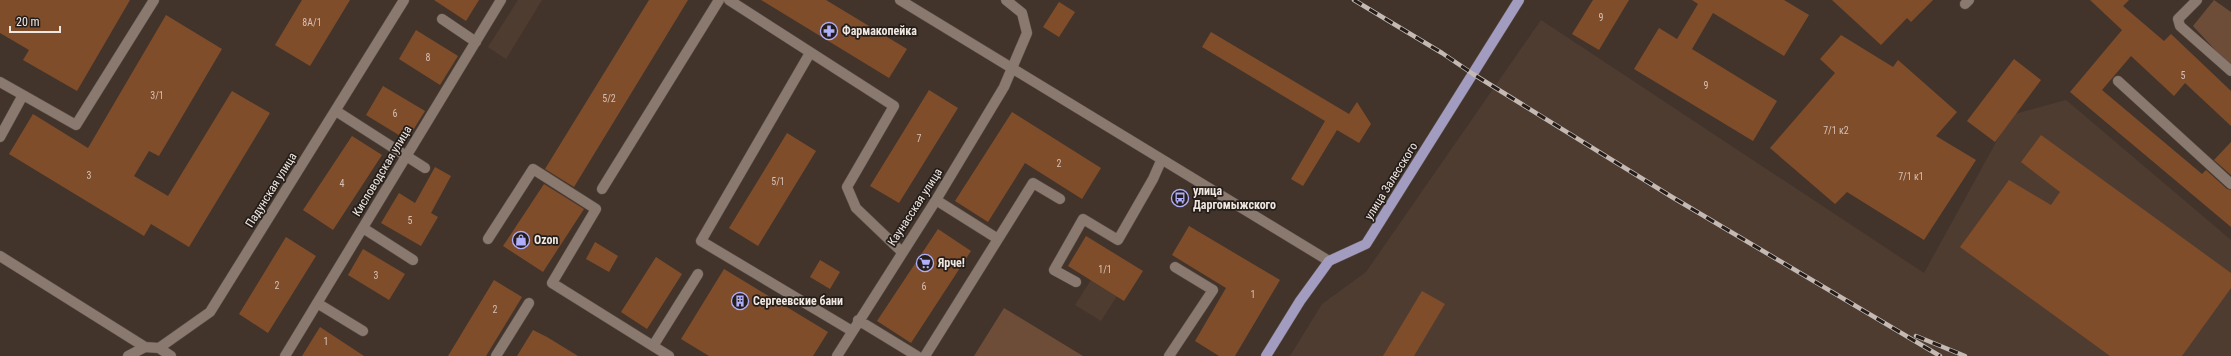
<svg xmlns="http://www.w3.org/2000/svg" width="2231" height="356" viewBox="0 0 2231 356" font-family="'Roboto Condensed',sans-serif">
<style>
.built{fill:#4f3c30}
.green{fill:#6e4d38}
.building{fill:#804d2b}
.lines{fill:none;stroke-linecap:round;stroke-linejoin:round}
.minor-casing{stroke:#5c5049;stroke-width:11}
.major-casing{stroke:#5c5049;stroke-width:11}
.minor{stroke:#89796f;stroke-width:10}
.major{stroke:#a29cc1;stroke-width:10}
.rail-casing{stroke:#c4b9b3;stroke-width:4.5}
.rail{stroke:#241d19;stroke-width:3;stroke-dasharray:9;stroke-linecap:butt}
.labels{text-anchor:middle;stroke-width:3.5;stroke-linejoin:round;paint-order:stroke}
.number-label{font-size:10px;fill:#d4c0b4}
.poi-label{font-size:12px;font-weight:bold;fill:#f0e7e1;stroke:#241d19;text-anchor:start}
.street-label{font-size:12px;fill:#f0e7e1;stroke:#241d19}
</style>
<rect width="100%" height="100%" fill="#42342b"/>
<path class="built" d="M518,0H542L506,59L488,47Z
M1541,20L1924,273L2011,115L2066,100L2231,240V356H1290L1322,304L1366,272Z
M1091,280L1117,296L1101,321L1075,305Z"/>
<path class="green" d="M2214,0L2231,12V67L2193,26Z
M1004,308L1083,356H974Z"/>
<path class="building" d="M0,0H130L77,91L23,60L29,50L0,33Z
M302,0H350L310,66L275,45Z
M434,0H479L466,21Z
M649,0H688L574,187L545,169Z
M761,0H826L907,49L889,78Z
M1593,0H1629L1599,50L1572,34Z
M1692,0H1784L1809,15L1784,56L1713,13L1692,49L1777,101L1753,141L1634,69L1659,28L1677,39L1698,4Z
M1832,0H1933L1911,22L1907,18L1881,45Z
M2090,0H2129L2123,6L2164,41L2171,34L2231,91V126L2185,83L2174,96L2131,56L2102,90L2202,174L2206,170L2227,189L2231,190V227L2070,92L2122,30Z
M1059,2L1075,12L1059,37L1043,27Z
M166,15L222,49L159,156L149,151L134,176L168,196L232,91L270,113L189,247L151,224L144,236L9,154L33,114L88,148Z
M416,30L458,56L440,85L399,59Z
M1211,32L1349,114L1357,102L1371,124L1359,143L1337,130L1303,186L1291,179L1325,121L1202,47Z
M1841,35L1893,67L1898,60L1957,112L1936,136L1976,160L1924,240L1847,192L1835,204L1770,148L1835,73L1820,59Z
M2014,59L2041,80L1995,142L1967,121Z
M383,86L425,111L407,140L366,115Z
M929,90L958,108L899,203L870,186Z
M1012,112L1101,168L1082,199L1025,163L988,222L955,201Z
M787,133L816,151L758,246L729,228Z
M2041,135L2231,273V288L2182,356H2110L1960,247L2009,180L2051,205L2060,192L2021,162Z
M352,136L382,155L333,230L303,210Z
M2231,142V175L2214,160Z
M435,167L451,176L431,213L438,217L421,246L381,223L399,193L415,203Z
M544,184L584,209L543,272L503,246Z
M1189,226L1280,280L1235,356H1219L1195,341L1226,288L1172,255Z
M938,229L971,251L911,343L877,321Z
M1086,236L1143,271L1124,301L1068,266Z
M286,237L316,256L268,333L239,314Z
M595,242L618,256L609,272L586,259Z
M363,249L405,274L389,300L348,275Z
M656,257L682,274L647,329L621,312Z
M820,260L840,272L830,289L810,277Z
M724,269L828,332L813,356H709L681,339Z
M494,280L522,297L486,356H448Z
M1422,291L1445,304L1414,356H1383Z
M320,327L364,356H302Z
M533,330L547,337L578,356H517Z"/>
<g class="lines">
<g class="minor-casing">
<path id="minor" d="M729,0L894,106L847,187L856,208L902,252
M900,0L1329,261
M2197,0L2178,19L2180,26L2231,71
M1965,4L1969,0
M442,19L476,42
M810,53L701,241L852,331
M2118,81L2231,184
M0,82L23,95L0,137
M23,95L76,125L154,0
M336,111L425,168
M602,189L719,0
M936,200L998,239
M363,228L413,260
M488,239L533,169L596,209L552,283L669,356
M0,256L145,347
M1076,282L1054,270L1083,219L1118,240L1153,179L1161,161
M317,303L363,331
M858,320L917,356
M653,346L698,274
M159,348L171,356
M128,356L145,347L159,348L210,312L404,0
M285,356L501,0
M496,356L529,303
M837,356L936,200L1004,87L1027,33L1022,13L1006,0
M925,356L1033,183L1060,199
M1169,356L1213,290L1175,267"/>
</g>
<g class="major-casing">
<path id="major" d="M1266,356L1300,301L1329,261L1366,244L1519,0"/>
</g>
<use href="#minor" class="minor"/>
<use href="#major" class="major"/>
<g class="rail-casing">
<path id="rail" d="M1354,0L1442,53L1473,74L1672,197L1940,356
M1916,336L1965,356"/>
</g>
<use href="#rail" class="rail"/>
</g>
<defs>
<g id="pharmacy-ring" transform="scale(0.9)"><circle r="9.5" fill="#241d19" stroke="#aeaefa" stroke-width="1.5"/><path d="M-2-6h4v4h4v4h-4v4h-4v-4h-4v-4h4Z" fill="#aeaefa"/></g>
<g id="bus-ring" transform="scale(0.9)"><circle r="9.5" fill="#241d19" stroke="#aeaefa" stroke-width="1.5"/><path d="M-5-6H5V4H4V6H2V4H-2V6H-4V4H-5ZM-3.5-4V0h7V-4ZM-3.5 1.2v1.5H-2V1.2ZM2 1.2v1.5H3.5V1.2Z" fill="#aeaefa"/></g>
<g id="shop-ring" transform="scale(0.9)"><circle r="9.5" fill="#241d19" stroke="#aeaefa" stroke-width="1.5"/><path d="M-5-2.5h2.3a2.7 3.5 0 0 1 5.4 0H5L5.5 6h-11ZM-1.5-2.5h3a1.5 2.3 0 0 0-3 0Z" fill="#aeaefa"/></g>
<g id="supermarket-ring" transform="scale(0.9)"><circle r="9.5" fill="#241d19" stroke="#aeaefa" stroke-width="1.5"/><path d="M-6-5.5h2.5l.6 2H6L4.5 2H-2.5L-4.4-4H-6ZM-1.5 3.2a1.3 1.3 0 1 0 .1 0ZM3 3.2a1.3 1.3 0 1 0 .1 0Z" fill="#aeaefa"/></g>
<g id="building-ring" transform="scale(0.9)"><circle r="9.5" fill="#241d19" stroke="#aeaefa" stroke-width="1.5"/><path d="M-4-6H4V6H1V3H-1V6H-4ZM-2.5-4.3h1.7v1.8h-1.7ZM.8-4.3h1.7v1.8H.8ZM-2.5-1h1.7V.8h-1.7ZM.8-1h1.7V.8H.8Z" fill="#aeaefa"/></g>
</defs>
<g fill-rule="evenodd">
<use href="#pharmacy-ring" x="829" y="31"/>
<use href="#bus-ring" x="1180" y="198"/>
<use href="#shop-ring" x="521" y="240"/>
<use href="#supermarket-ring" x="925" y="263"/>
<use href="#building-ring" x="740" y="301"/>
</g>
<g class="labels">
<g class="number-label">
<text x="1601" y="21">9</text>
<text x="312" y="26">8А/1</text>
<text x="428" y="61">8</text>
<text x="2183" y="79">5</text>
<text x="1706" y="89">9</text>
<text x="157" y="99">3/1</text>
<text x="609" y="102">5/2</text>
<text x="395" y="117">6</text>
<text x="1836" y="134">7/1 к2</text>
<text x="919" y="142">7</text>
<text x="1059" y="167">2</text>
<text x="89" y="179">3</text>
<text x="1911" y="180">7/1 к1</text>
<text x="778" y="185">5/1</text>
<text x="342" y="187">4</text>
<text x="410" y="224">5</text>
<text x="1105" y="273">1/1</text>
<text x="376" y="279">3</text>
<text x="277" y="289">2</text>
<text x="924" y="290">6</text>
<text x="1253" y="298">1</text>
<text x="495" y="313">2</text>
<text x="326" y="345">1</text>
</g>
<g class="poi-label">
<text x="842" y="35">Фармакопейка</text>
<text x="1193" y="195">улица<tspan x="1193" dy="14">Даргомыжского</tspan></text>
<text x="534" y="244">Ozon</text>
<text x="938" y="267">Ярче!</text>
<text x="753" y="305">Сергеевские бани</text>
</g>
<g class="street-label">
<text transform="translate(382 171) rotate(-59)" y="4">Кисловодская улица</text>
<text transform="translate(1391 181) rotate(-58)" y="4">улица Залесского</text>
<text transform="translate(271 190) rotate(-58)" y="4">Падунская улица</text>
<text transform="translate(915 207) rotate(-57)" y="4">Каунасская улица</text>
</g>
</g>
<path d="M10 26v6h50v-6" fill="none" stroke="#f0e7e1" stroke-width="2"/>
<text x="16" y="26" font-size="12" fill="#f0e7e1" stroke="#241d19" stroke-width="3" paint-order="stroke">20 m</text>
</svg>
